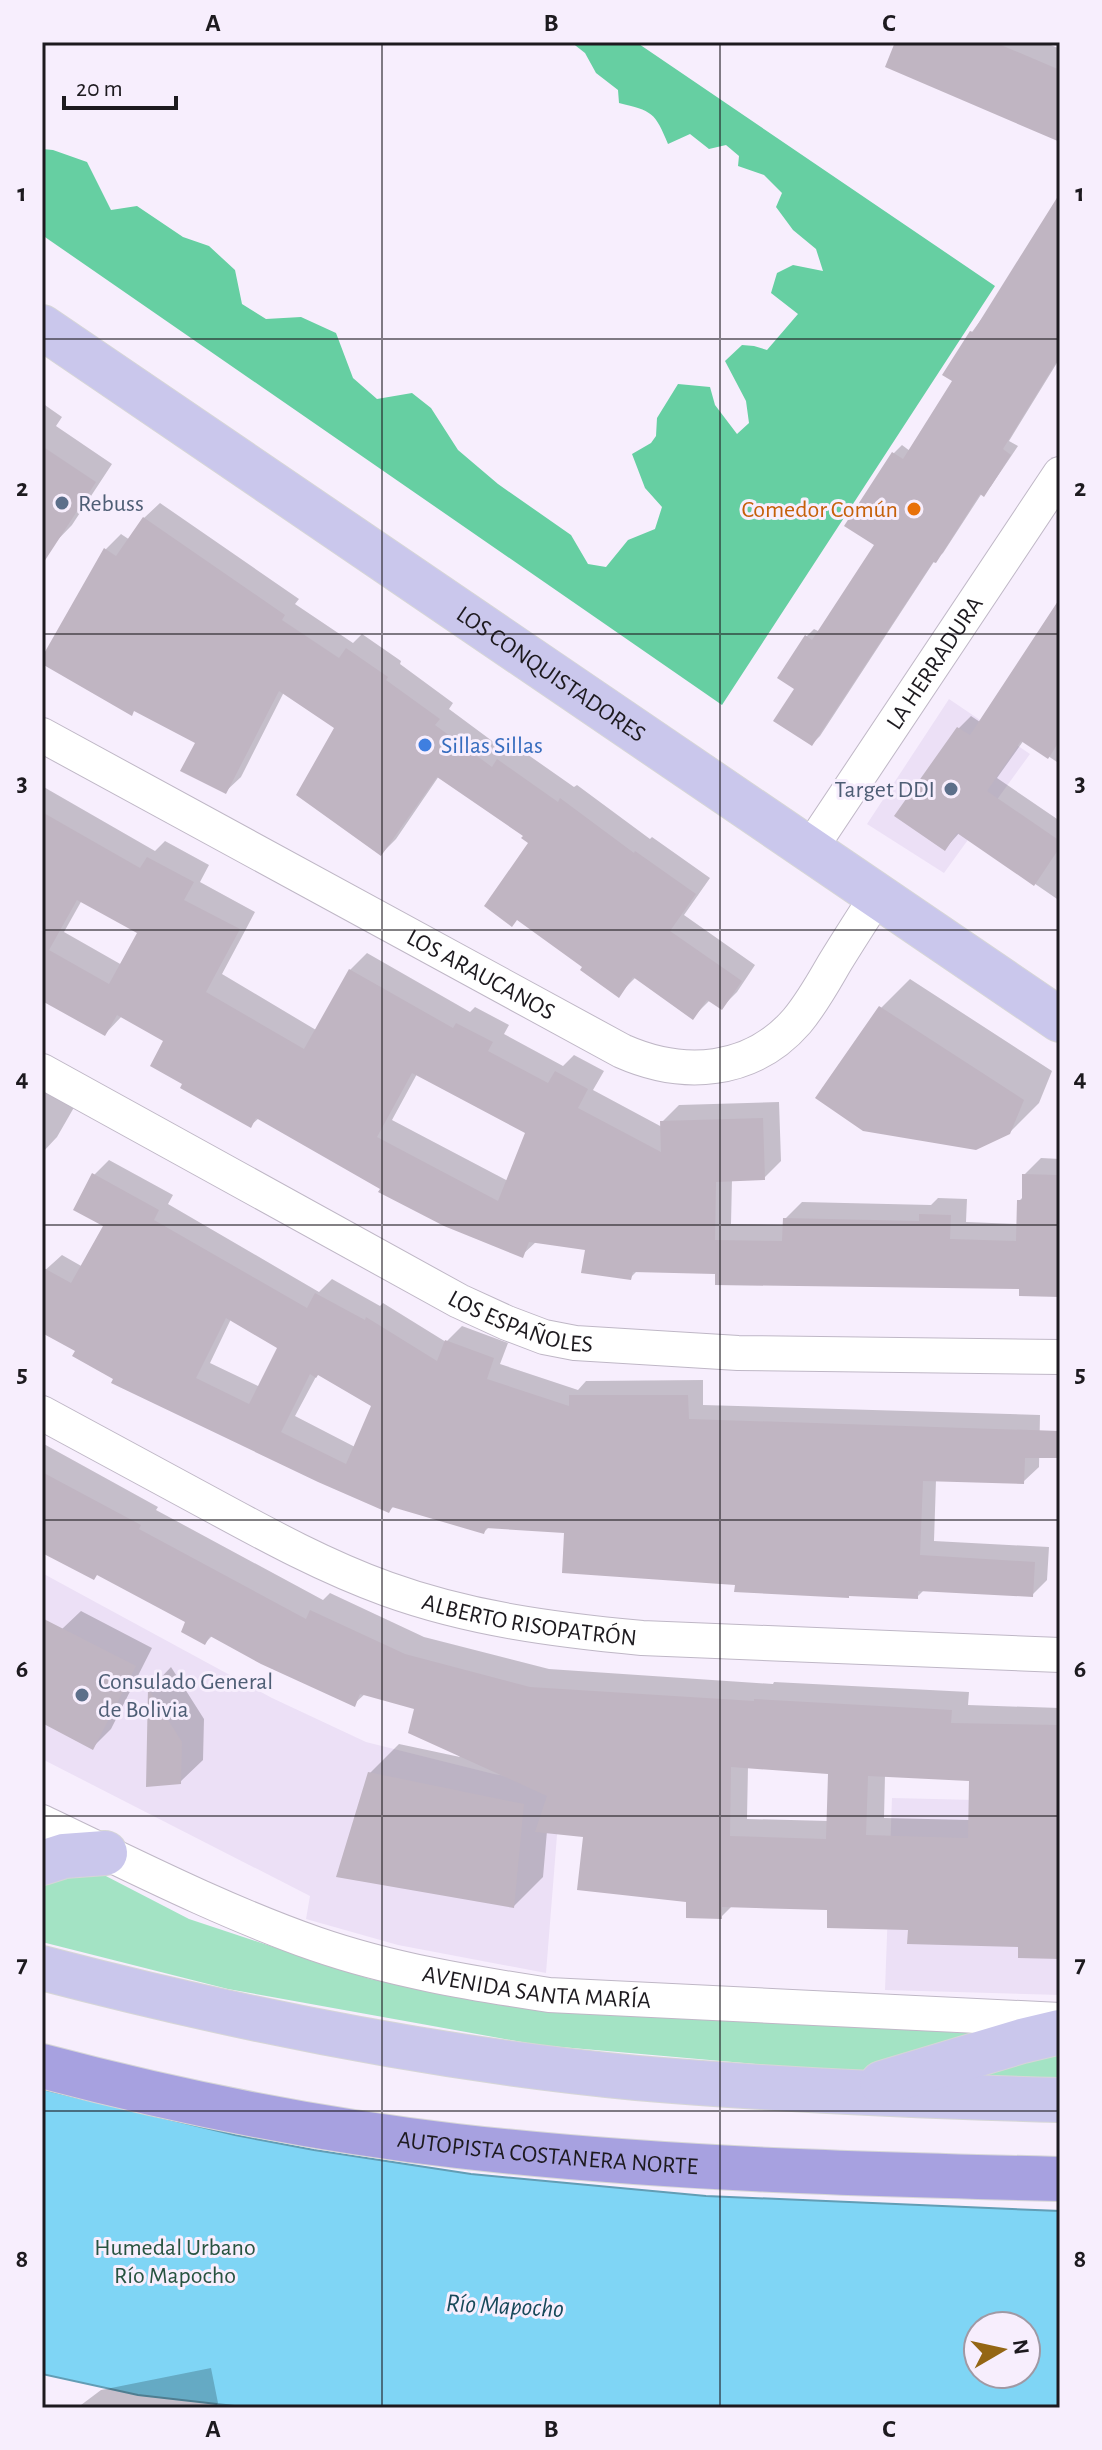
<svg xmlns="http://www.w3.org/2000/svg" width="1102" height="2450" viewBox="0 0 1102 2450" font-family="'Alegreya Sans',sans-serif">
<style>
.built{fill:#ece0f6}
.green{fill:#a3e3c4}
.forest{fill:#66cfa2}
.water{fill:#7fd5f5;stroke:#629db5;stroke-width:2;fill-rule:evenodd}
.shadow{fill:#0003;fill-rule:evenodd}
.building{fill:#c0b5c2;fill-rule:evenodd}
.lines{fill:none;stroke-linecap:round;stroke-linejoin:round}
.minor-casing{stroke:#bfb7c6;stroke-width:36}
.primary-casing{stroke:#d6d6d7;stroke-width:46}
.motorway-casing{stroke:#d6d6d7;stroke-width:46}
.minor{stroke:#fff;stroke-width:34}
.primary{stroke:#cac7ec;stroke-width:44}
.motorway{stroke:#a7a1e0;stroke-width:44}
.grid{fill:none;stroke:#1d1a1f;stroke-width:2;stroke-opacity:0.55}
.service-dot{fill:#5c6f8a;stroke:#f7eefd;stroke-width:3}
.food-dot{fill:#e8710a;stroke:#f7eefd;stroke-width:3}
.shop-dot{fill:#3f7fe0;stroke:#f7eefd;stroke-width:3}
.labels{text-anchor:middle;stroke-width:6;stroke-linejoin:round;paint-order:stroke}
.service-label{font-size:24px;fill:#4e5e75;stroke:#f7eefd;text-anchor:start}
.food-label{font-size:24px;fill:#c56008;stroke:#f7eefd;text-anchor:end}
.street-label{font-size:24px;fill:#1d1a1f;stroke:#f7eefd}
.shop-label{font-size:24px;fill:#366cbe;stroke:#f7eefd;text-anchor:start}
.park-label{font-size:24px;fill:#275340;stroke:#f7eefd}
.water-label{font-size:26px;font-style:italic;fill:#17495a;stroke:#f7eefd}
.neatline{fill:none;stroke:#1d1a1f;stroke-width:3}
.grid-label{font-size:26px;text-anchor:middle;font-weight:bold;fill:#1d1a1f}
</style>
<rect width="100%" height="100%" fill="#f7eefd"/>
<path class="built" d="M949,699L1030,754L944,873L867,824Z
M42,1573L272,1698L366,1742L494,1774L561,1785L546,1973L398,1945L306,1919L310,1896L42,1759Z
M892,1798L1060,1802V1995L885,1990Z"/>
<path class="green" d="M42,1843L189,1919L370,1979L507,2004L1060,2039V2080L823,2070L538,2045L228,1989L42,1942Z"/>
<path class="forest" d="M571,42H636L995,286L722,705L42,235V149L53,150L87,162L111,210L137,206L183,237L209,246L235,270L242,304L266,319L301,317L336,333L353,378L377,399L412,393L431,408L458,450L498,484L571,535L588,564L606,567L628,540L655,529L662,507L645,488L632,454L651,443L656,436L657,418L678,384L710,387L715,405L737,434L749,423L746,401L725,361L742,345L754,346L767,350L798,314L771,293L777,273L793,265L823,271L816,249L793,230L776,207L782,193L764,175L738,166L739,156L726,145L709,149L690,134L668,144C655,112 652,111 619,103L618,90L596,73L585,53Z"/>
<path class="water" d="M42,2089L235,2135L314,2150L471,2174L706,2196L1060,2211V2408H252L138,2395L42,2374ZM978,2326H1026V2374H978Z"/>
<path class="shadow" d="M897,42H1044L1060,49V136Z
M1060,212V358L1009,441L1018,446L991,486L984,494L982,493L943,553L935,560L820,736L812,744L797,688L806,637L814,629L820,632L877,544L847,525L894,453L902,445L910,451L955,380L972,332Z
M42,403L62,417L56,426L112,464L72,525L42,556Z
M160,503L299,599L295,604L353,643L362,634L401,661L400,664L453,703L449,709L507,752L514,745L574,787L577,785L650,839L652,837L710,878L684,915L755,965L737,992L721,1008L710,1000L693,1017L636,977L618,995L585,966L531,843L526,836L439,776L396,839L381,854L336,728L284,692L241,777L225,792L198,742L42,662L106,549L121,534L130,540L144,518Z
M1060,599V764L1024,740L997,778L1060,821V901L960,832L945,849L897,815L959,728L971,716L980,722Z
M42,786L155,851L165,841L209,865L200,882L255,912L222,974L316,1030L350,970L367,953L470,1012L475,1007L509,1025L504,1034L563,1066L574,1055L604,1071L593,1090L662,1127V1122L679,1105L779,1102L781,1161L764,1178L732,1179L731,1224L785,1225V1219L802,1202L931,1205L938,1198L967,1199L966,1222L1018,1224L1019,1201L1024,1196V1175L1041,1158L1060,1159V1295L1021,1287L717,1272L638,1270L630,1278L587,1248L537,1241L522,1255L383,1188L259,1118L250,1126L185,1083L166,1040L122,1016L105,1034L42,999ZM82,900L140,932L122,965L64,932ZM417,1074L527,1132L508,1181L392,1120Z
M910,979L1052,1071L1039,1103L1009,1133L881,1008Z
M42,1076L80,1097L57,1137L42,1153Z
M109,1160L173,1195L168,1204L319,1292L332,1279L380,1306L383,1303L446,1342L462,1326L508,1343L500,1364L578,1390L586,1381L703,1380V1405L1040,1415L1039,1467L1023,1482L936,1480L934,1541L1049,1547L1047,1580L1032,1595L925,1589L917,1597L737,1583L566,1531L489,1527L484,1532L394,1506L389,1511L42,1330V1273L62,1255L83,1267L106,1225L94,1175ZM231,1319L280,1347L260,1387L210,1363ZM318,1373L374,1405L355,1447L295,1416Z
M42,1443L158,1507L156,1510L323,1600L330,1593L424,1637L549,1669L773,1684L774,1682L969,1692L968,1705L1060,1708V1957L1020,1945L910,1928L829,1908L733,1905L721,1917L688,1900L585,1835L547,1831L543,1877L514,1906L370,1773L399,1744L460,1757L417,1708L366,1693L354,1704L213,1635L205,1643L188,1622L98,1574L42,1551ZM748,1766L830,1773L829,1821L747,1819ZM885,1775L971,1779V1820L884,1818Z
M81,1611L152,1648L111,1729L93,1747L42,1721V1628L62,1629Z
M171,1667L204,1719L203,1760L180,1782L148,1785L150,1689Z
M211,2368L218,2403L214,2408H77L101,2390Z"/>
<path class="building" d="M895,42H994L1060,70V142L885,67Z
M1060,193V356L1003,449L1011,455L984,497L980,494L936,563L933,562L812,746L773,721L794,689L777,678L805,635L812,640L874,545L844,526L892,452L903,459L952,381L942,375L970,331L973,332Z
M42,446L96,482L42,565Z
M143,517L285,615L282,620L339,658L346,648L388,677L386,680L440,719L435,725L492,767L497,759L558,802L560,798L634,853L635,851L696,894L670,931L742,981L722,1010L707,1000L693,1020L633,977L619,998L580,970L582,967L517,920L512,927L484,906L528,843L521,838L523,836L437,777L381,856L296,795L334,728L279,691L226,794L180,771L195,743L134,711L132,716L42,664V657L104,548L116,556Z
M1060,598V740L1048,759L1021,741L987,791L1060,841V847L1034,886L957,833L945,851L894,816L957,727L970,735Z
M42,812L140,868L147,857L194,882L184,900L240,929L206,992L304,1049L349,969L453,1028L456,1023L493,1042L488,1051L548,1083L555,1071L588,1089L578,1108L661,1152L660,1121L763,1118L765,1180L716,1182L715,1240L782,1241L783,1218L919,1221V1214L951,1215L950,1239L1016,1241L1017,1200H1022V1174L1058,1175L1057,1183L1060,1184V1297L1019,1296V1289L715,1285V1274L633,1272L631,1280L581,1273L585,1250L529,1242L523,1258L444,1226L378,1192L380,1189L256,1118L251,1128L180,1088L182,1084L150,1066L163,1041L117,1015L105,1036L42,1001ZM77,900L137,933L109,984L49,950ZM412,1073L525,1133L498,1201L377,1137Z
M879,1006L1024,1100L1010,1134L976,1150L863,1131L815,1098Z
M92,1173L159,1210L154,1220L307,1308L315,1293L365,1320L366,1317L437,1361L445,1340L494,1358L487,1379L569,1406V1395H688L689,1419L1060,1431V1458H1025L1024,1484L923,1481L920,1555L1035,1562L1033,1597L918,1591V1599L849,1596V1598L734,1592L735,1585L562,1573L564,1533L486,1528L484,1534L392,1507L389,1513L318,1482L111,1383L113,1379L72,1356L75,1351L42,1333V1267L71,1283L103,1226L73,1210ZM226,1318L277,1348L249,1404L196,1378ZM310,1374L316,1378L318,1375L371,1406L346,1464L281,1432Z
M42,1472L141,1525L139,1529L306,1619L310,1610L405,1654L530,1687L754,1701V1699L952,1710L951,1723L1059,1725L1056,1845H1060V1959L1018,1958V1947L907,1944L908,1930L827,1928V1910L722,1907V1919L686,1918V1902L577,1890L583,1837L535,1832L547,1796L408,1733L414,1709L360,1694L355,1707L261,1664L210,1636L205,1645L181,1632L185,1622L97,1575L94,1580L42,1553ZM731,1767L828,1774L826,1839L730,1836ZM868,1776L969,1781L968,1838L866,1835Z
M42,1618L136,1666L93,1750L42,1723Z
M148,1688L182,1742L181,1784L146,1787Z
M368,1772L524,1804L514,1908L336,1877Z"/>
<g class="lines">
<g class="minor-casing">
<g id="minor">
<path id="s1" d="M42,735L622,1051C683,1078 751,1074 797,1021C812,1003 823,983 834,964C848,941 863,918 877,896"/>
<path id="s2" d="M810,849L1060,474"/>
<path id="s3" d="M42,1071L459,1301L507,1323L544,1337L575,1343L738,1353L1060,1357"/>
<path id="s4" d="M42,1413C99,1444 156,1475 212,1505C269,1536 326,1567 387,1589C470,1619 556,1630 642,1638L1060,1655"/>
<path id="s5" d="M42,1822C132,1865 222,1911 316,1944C391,1970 470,1983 549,1995L1060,2020"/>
</g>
</g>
<g class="primary-casing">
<g id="primary">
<path id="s6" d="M42,327L1060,1020"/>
<path d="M42,1863L64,1856L105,1853"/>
<path d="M42,1968C237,2019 435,2059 637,2078C778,2090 919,2096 1060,2100"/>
<path d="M882,2083L1022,2041L1060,2032"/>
</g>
</g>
<g class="motorway-casing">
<g id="motorway">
<path id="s7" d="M42,2066C178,2102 317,2130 457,2146C657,2169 859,2174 1060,2179"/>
</g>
</g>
<use href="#minor" class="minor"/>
<use href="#primary" class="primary"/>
<use href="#motorway" class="motorway"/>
</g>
<path class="grid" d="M382,42V2408M720,42V2408M42,339H1060M42,634H1060M42,930H1060M42,1225H1060M42,1520H1060M42,1816H1060M42,2111H1060"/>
<g class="service-dot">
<circle cx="62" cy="503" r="8"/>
<circle cx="951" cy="789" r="8"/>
<circle cx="82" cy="1695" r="8"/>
</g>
<circle class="food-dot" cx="914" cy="509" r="8"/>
<circle class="shop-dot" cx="425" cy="745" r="8"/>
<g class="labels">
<g class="service-label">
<text x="78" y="511">Rebuss</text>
<text x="935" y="797" text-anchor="end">Target DDI</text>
<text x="98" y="1689">Consulado General<tspan x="98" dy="28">de Bolivia</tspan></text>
</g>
<g class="food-label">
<text x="898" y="517">Comedor Común</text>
</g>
<g class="street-label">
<text dy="8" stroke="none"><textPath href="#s2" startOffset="224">LA HERRADURA</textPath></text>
<text dy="8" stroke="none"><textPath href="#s6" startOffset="616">LOS CONQUISTADORES</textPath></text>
<text dy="8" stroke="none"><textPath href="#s1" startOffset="500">LOS ARAUCANOS</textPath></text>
<text dy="8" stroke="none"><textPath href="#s3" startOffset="542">LOS ESPAÑOLES</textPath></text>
<text dy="8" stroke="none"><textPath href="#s4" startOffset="534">ALBERTO RISOPATRÓN</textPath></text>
<text dy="8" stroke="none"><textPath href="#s5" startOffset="526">AVENIDA SANTA MARÍA</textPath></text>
<text dy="8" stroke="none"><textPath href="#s7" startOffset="514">AUTOPISTA COSTANERA NORTE</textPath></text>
</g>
<g class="shop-label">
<text x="441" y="753">Sillas Sillas</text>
</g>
<g class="park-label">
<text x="175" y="2255">Humedal Urbano<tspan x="175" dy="28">Río Mapocho</tspan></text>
</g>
<g class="water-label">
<text transform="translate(505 2305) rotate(3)" y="9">Río Mapocho</text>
</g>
</g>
<rect width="1102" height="2450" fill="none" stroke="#f7eefd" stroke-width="88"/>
<g transform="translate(1002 2350) rotate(81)"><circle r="38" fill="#f7eefd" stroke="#a099a4" stroke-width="2"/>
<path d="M0-6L14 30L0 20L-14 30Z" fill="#946614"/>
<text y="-12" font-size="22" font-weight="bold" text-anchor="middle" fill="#1d1a1f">N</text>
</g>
<path d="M64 96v12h112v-12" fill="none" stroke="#1d1a1f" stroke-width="4"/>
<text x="76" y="96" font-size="24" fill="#1d1a1f" stroke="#f7eefd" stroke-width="6" paint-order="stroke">20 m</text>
<rect x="44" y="44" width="1014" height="2362" class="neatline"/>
<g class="grid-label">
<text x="213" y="31">A</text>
<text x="551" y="31">B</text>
<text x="889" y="31">C</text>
<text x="22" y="201">1</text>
<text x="1080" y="201">1</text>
<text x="22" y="496">2</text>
<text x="1080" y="496">2</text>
<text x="22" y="791">3</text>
<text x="1080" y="791">3</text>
<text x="22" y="1086">4</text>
<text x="1080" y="1086">4</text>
<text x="22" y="1382">5</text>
<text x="1080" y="1382">5</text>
<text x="22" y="1677">6</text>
<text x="1080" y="1677">6</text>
<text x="22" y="1972">7</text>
<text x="1080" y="1972">7</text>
<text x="22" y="2267">8</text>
<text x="1080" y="2267">8</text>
<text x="213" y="2437">A</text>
<text x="551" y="2437">B</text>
<text x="889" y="2437">C</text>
</g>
</svg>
